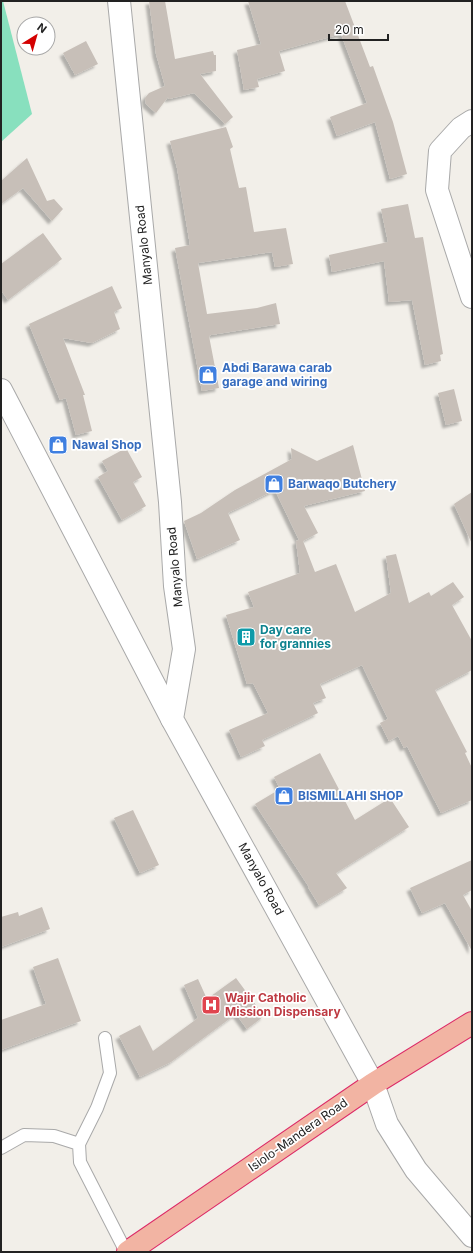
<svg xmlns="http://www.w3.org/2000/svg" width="473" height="1253" viewBox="0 0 473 1253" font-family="Inter,sans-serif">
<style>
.pitch{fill:#88e0be}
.building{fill:#c7bfb8;filter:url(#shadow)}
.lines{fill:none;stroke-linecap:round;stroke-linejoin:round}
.service-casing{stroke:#a9a9a9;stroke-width:14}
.minor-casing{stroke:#a9a9a9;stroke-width:24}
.tertiary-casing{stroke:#a9a9a9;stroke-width:24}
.trunk-casing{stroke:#dc2a67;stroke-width:24}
.service{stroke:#fff;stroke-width:12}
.minor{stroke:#fff;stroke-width:22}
.tertiary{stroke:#fff;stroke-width:22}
.trunk{stroke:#f2b4a3;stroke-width:22}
.labels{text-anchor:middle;stroke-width:3.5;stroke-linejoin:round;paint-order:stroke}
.street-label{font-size:12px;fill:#222;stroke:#fff}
.shop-label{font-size:12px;font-weight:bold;fill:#366cbe;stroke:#fff;text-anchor:start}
.culture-label{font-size:12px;font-weight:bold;fill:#0d838f;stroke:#fff;text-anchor:start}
.health-label{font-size:12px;font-weight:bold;fill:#be3a42;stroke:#fff;text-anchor:start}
</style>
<defs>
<filter id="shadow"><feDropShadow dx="-3.5" dy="3.5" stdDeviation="1" flood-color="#0004"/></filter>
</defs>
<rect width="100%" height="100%" fill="#f2efe9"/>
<path class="pitch" d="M1,1H3L32,114L1,142Z"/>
<path class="building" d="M149,1H165L175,59L213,51L214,55H216V71L200,74L233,117L225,124L194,93L169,99L168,97L156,113L146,104L145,98L149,93L165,86L156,54Z
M248,1H345L370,67L373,66L393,122L407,174L390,179L375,122L337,136L330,117L367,103L341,34L279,51L285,71L257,79L259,87L244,90L237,50L261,44Z
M86,41L98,64L75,75L63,53Z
M226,127L233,147L230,149L239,188L246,187L254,232L286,228L293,264L275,267L272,252L198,263L207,314L257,308L276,303L280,324L211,335L209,336L219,388L202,391L175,248L190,245L177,168L170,141Z
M27,158L47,201L54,199L63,209L52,221L23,188L1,204V181Z
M408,204L415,238L423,237L443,354L440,355L441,361L425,365L412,300L389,302L384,261L332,272L329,255L388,242L381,209Z
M43,233L62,259L8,300L1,290V264Z
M112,286L122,308L114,312L120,329L92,343L63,338L85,395H83L92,431L76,435L66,398L60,400L29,324Z
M454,389L462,421L446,425L438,393Z
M353,445L365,491L304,506L318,533L303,541L315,572L336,564L355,612L391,593L386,556L396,554L409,603L429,592L431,596L453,582L464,597L452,605L472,641V670L435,690L467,752L465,753L472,768V800L441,813L407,746L404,748L398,736L389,741L380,723L388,719L362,665L320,684L326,698L313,703L318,713L262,740L265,746L241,757L229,730L268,713L253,683L247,684L226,615L254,607L248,592L300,573L296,541L299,540L275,490L228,513L240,540L197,559L184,521L201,513L235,490L292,459L291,448L317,461Z
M126,448L142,477L133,482L146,506L122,520L98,477L108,471L102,461Z
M472,492V544L454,504Z
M320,753L355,820L390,798L409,827L336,873L347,888L319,905L308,887H309L255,804L280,789L274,777Z
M133,810L159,865L140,873L114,818Z
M472,860V890L463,895L472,911V951L445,903L422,913L410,888Z
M42,907L50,929L1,947V917L18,912L19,916Z
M58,958L81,1021L1,1050V1020L46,1004L33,967Z
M236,978L264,1016L247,1029L236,1014L171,1062L140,1077L119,1036L140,1025L153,1051L198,1018L184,985L198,979L207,999Z"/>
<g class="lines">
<g class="service-casing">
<path id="service" d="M105,1038L110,1073L97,1108L79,1144L80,1162L126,1252
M1,1148L24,1135L54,1136L79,1144"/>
</g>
<g class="minor-casing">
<path id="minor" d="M472,121L461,128L440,151L437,190L472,297
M1,390L172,719
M373,1084L387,1124L416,1170L472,1236"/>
</g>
<g class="tertiary-casing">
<path id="tertiary" d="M119,1L170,502L175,586L184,649L172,719L373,1084"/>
</g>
<g class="trunk-casing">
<path id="trunk" d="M128,1252L373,1084L472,1023"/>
</g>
<use href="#service" class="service"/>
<use href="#minor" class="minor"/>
<use href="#tertiary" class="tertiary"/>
<use href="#trunk" class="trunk"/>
</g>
<defs>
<g id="shop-square" transform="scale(1)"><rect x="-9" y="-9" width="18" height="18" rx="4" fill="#3f7fe0" stroke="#fff"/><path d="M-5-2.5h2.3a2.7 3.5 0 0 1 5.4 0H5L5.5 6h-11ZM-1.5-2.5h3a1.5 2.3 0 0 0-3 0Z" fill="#fff"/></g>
<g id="building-square" transform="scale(1)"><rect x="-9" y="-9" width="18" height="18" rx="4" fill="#0f9aa8" stroke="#fff"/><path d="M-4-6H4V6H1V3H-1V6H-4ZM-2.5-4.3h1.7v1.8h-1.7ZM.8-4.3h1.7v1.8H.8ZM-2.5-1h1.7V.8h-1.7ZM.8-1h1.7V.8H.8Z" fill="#fff"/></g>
<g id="hospital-square" transform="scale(1)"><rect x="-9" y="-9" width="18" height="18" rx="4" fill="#e0444e" stroke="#fff"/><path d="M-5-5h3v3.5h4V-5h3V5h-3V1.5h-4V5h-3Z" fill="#fff"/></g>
</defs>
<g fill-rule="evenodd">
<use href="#shop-square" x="208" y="375"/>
<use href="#shop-square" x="58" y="445"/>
<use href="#shop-square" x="274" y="484"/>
<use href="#building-square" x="246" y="637"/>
<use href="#shop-square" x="284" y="796"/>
<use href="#hospital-square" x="211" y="1005"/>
</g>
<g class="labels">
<g class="street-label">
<text transform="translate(144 245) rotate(-96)" y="4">Manyalo Road</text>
<text transform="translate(175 567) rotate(-95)" y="4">Manyalo Road</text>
<text transform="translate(261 879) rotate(61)" y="4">Manyalo Road</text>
<text transform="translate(298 1135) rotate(-35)" y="4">Isiolo-Mandera Road</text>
</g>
<g class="shop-label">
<text x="222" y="372">Abdi Barawa carab<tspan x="222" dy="14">garage and wiring</tspan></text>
<text x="72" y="449">Nawal Shop</text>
<text x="288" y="488">Barwaqo Butchery</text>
<text x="298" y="800">BISMILLAHI SHOP</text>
</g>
<g class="culture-label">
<text x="260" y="634">Day care<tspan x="260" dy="14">for grannies</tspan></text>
</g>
<g class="health-label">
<text x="225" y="1002">Wajir Catholic<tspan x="225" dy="14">Mission Dispensary</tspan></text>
</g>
</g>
<rect width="473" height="1253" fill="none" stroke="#222222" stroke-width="4"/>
<g transform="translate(36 36) rotate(37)"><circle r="19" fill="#ffffff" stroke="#a7a7a7"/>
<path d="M0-3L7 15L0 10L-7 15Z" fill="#d40000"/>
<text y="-6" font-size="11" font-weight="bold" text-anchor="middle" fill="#222222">N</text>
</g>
<path d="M329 34v6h59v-6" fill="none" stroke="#222222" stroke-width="2"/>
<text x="335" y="34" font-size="12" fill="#222222" stroke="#ffffff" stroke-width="3" paint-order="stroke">20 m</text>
</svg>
